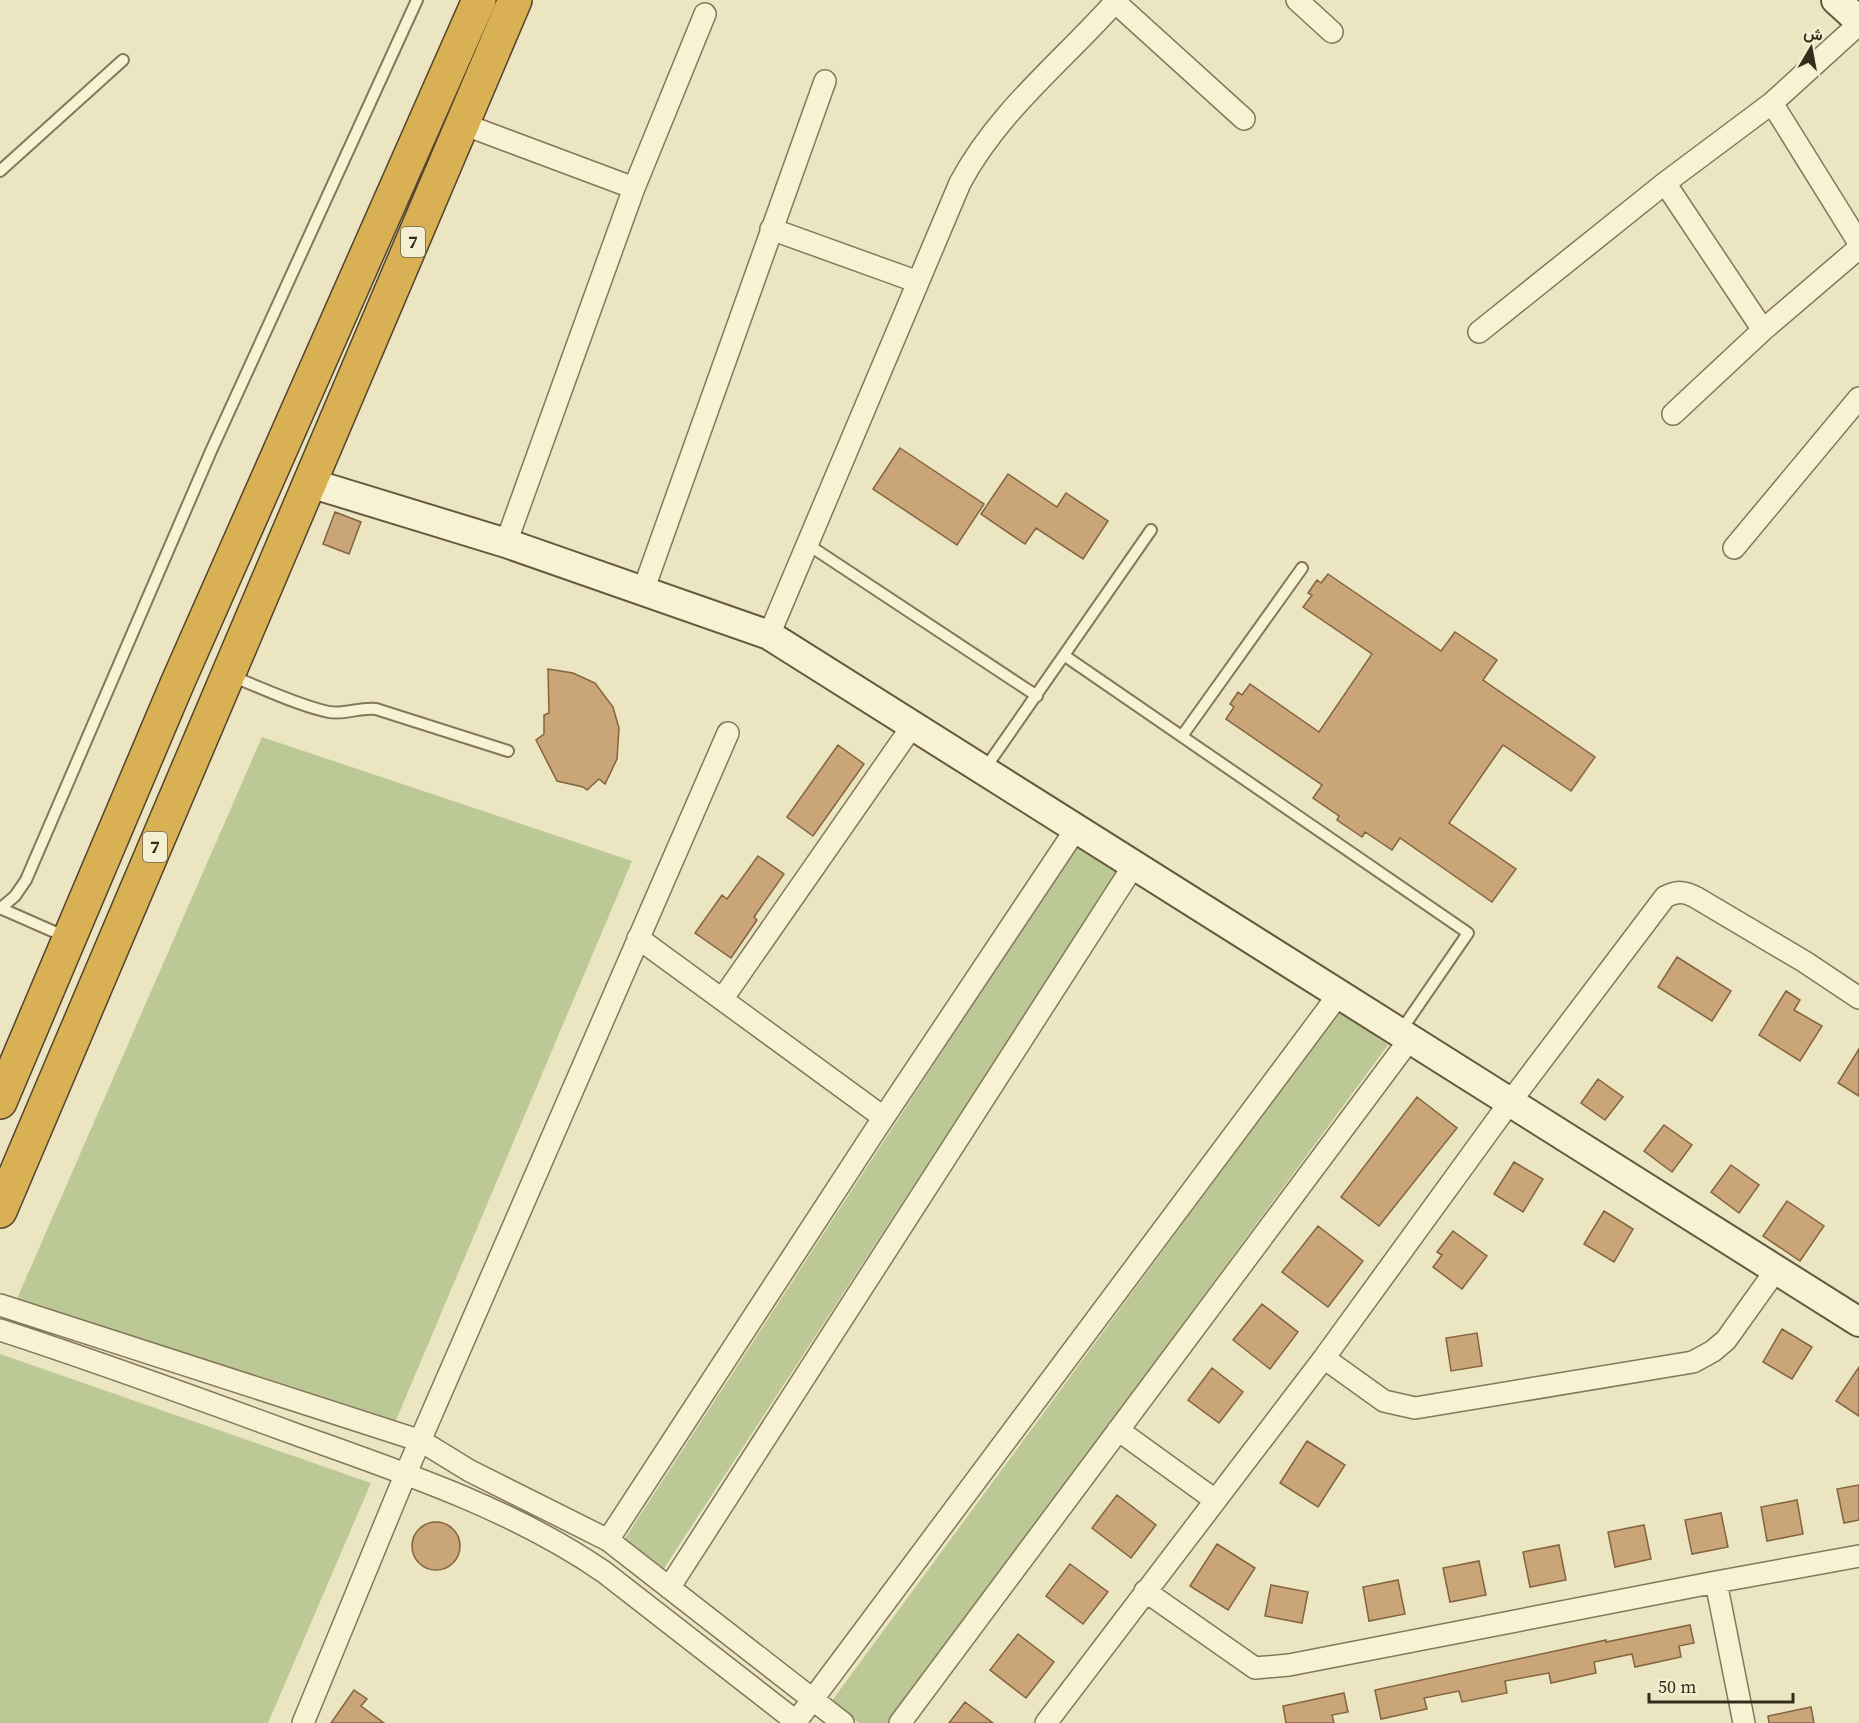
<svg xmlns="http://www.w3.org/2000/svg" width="1859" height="1723" viewBox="0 0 1859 1723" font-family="'Source Serif 4',Vazirmatn,serif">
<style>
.green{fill:#bcc996}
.building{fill:#c9a578;stroke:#836440;stroke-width:1.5}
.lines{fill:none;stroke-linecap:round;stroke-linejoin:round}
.lane-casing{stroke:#857759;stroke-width:14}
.street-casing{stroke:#857759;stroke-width:24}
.secondary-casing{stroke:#66583d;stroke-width:32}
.highway-casing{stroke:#52442e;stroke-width:36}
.lane{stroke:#f7f2d4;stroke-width:10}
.street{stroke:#f7f2d4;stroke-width:21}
.secondary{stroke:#f7f2d4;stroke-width:28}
.highway{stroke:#d9b154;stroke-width:33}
.labels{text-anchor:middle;stroke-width:5;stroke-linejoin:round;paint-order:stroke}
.shield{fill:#f4efd0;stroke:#6e6653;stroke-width:1.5}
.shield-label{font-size:18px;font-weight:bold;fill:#352c1d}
</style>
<rect width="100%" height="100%" fill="#ece5c1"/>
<path class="green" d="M262,737L632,861L394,1425L16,1301Z
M1076,846L1117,873L663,1570L622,1543Z
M1340,1010L1388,1045L889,1723H859L831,1702Z
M0,1354L371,1483L268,1723H0Z"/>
<path class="building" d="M900,448L984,504L957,545L873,489Z
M1008,474L1057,507L1066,493L1108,521L1083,559L1036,528L1025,544L981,514Z
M335,512L361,522L349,554L323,544Z
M1328,574L1441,651L1455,632L1497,660L1483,680L1595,757L1571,791L1503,745L1449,823L1516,869L1492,902L1400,838L1392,850L1365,832L1362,837L1337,820L1339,816L1313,798L1322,785L1226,719L1234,707L1230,704L1238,692L1242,695L1250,684L1319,732L1372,654L1303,607L1312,595L1308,593L1317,580L1321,583Z
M548,669L573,673L595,683L613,707L619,728L617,759L605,784L599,779L587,790L583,787L557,781L536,740L544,734V715L549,713Z
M838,745L864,764L813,836L787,817Z
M758,856L784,874L754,917L757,920L731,958L695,933L722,895L727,899Z
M1677,957L1731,991L1712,1021L1658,987Z
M1786,991L1800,1000L1794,1010L1822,1026L1800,1061L1759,1035Z
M1859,1049V1096L1838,1083Z
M1598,1079L1623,1097L1605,1120L1581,1103Z
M1417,1097L1457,1128L1379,1226L1341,1197Z
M1664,1125L1692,1145L1672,1172L1644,1151Z
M1514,1162L1543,1179L1523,1212L1494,1194Z
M1731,1165L1759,1185L1739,1213L1711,1192Z
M1787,1201L1824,1226L1800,1261L1763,1236Z
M1604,1211L1633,1229L1614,1262L1584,1244Z
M1318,1226L1363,1261L1328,1307L1282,1272Z
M1453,1231L1487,1256L1462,1289L1433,1267L1442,1255L1437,1252Z
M1262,1304L1298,1332L1270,1369L1233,1340Z
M1782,1329L1812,1347L1792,1379L1763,1362Z
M1477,1333L1482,1366L1451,1371L1446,1338Z
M1859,1367V1416L1836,1401Z
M1212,1368L1243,1392L1219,1423L1188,1400Z
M1307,1441L1345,1465L1318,1507L1280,1483Z
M1859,1485V1520L1844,1523L1837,1489Z
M1117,1495L1156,1525L1131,1558L1092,1528Z
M1797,1500L1803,1534L1767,1541L1761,1507Z
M1721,1513L1728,1547L1692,1554L1685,1520Z
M412 1546a24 24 0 1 1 48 0a24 24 0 1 1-48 0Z
M1644,1525L1651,1559L1615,1567L1608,1532Z
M1217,1544L1255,1568L1228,1610L1190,1586Z
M1559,1545L1566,1580L1530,1587L1523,1552Z
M1479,1561L1486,1595L1450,1602L1443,1568Z
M1070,1564L1108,1592L1083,1624L1046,1596Z
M1398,1580L1405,1614L1369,1621L1363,1587Z
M1271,1585L1308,1592L1302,1623L1265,1616Z
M1690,1625L1694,1643L1679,1646L1681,1657L1635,1667L1632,1654L1594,1662L1596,1673L1551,1683L1549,1673L1505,1681L1507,1693L1462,1702L1459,1691L1424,1698L1427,1709L1381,1719L1375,1690L1606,1640V1642Z
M1018,1634L1054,1662L1026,1698L990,1670Z
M354,1690L367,1699L361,1706L384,1723H331Z
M1344,1693L1348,1712L1332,1715L1334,1723H1286L1283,1706Z
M965,1702L993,1723H949Z
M1811,1707L1814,1723H1769L1768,1716Z"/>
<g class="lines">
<g class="lane-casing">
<path id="lane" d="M0,171L123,60
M807,544L1037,696
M1065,656L1468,933L1400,1032
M231,676C260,687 299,706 329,712C345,715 359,707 376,709L508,751
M1182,736L1302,568
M984,770L1151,530
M0,908L66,937
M1,908L15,896L26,880L211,451L417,0"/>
</g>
<g class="street-casing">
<path id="street" d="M1297,0L1332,32
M1115,2L1244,119
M1772,103L1859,243
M463,124L634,188
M1665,183L1763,330
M771,229L918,282
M1479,332L1665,183L1772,103L1859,24
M1673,414L1763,330L1859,248
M506,543L634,188L705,14
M1734,548L1859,398
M643,591L825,81
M769,635L960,183C998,111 1064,60 1117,0
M638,938L883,1117
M723,998L913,725
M0,1305L421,1441L470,1471L608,1540L843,1723
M0,1330C99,1362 197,1398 295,1434C401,1472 511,1508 604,1572L798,1723
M1324,1358L1384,1401L1415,1408L1693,1362L1713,1351L1726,1340L1776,1270
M1118,1430L1215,1500
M608,1540L876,1129L1076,829
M1716,1582L1744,1723
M669,1588L1134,865
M1145,1591L1255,1668L1289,1665L1716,1582L1859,1556
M303,1723L406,1473L728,733
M795,1723L1339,994
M900,1723L1410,1039
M1046,1723L1324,1358L1510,1102L1665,897C1678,891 1684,891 1697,898L1805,962L1859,998"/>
</g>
<g class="secondary-casing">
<path id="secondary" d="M1836,0L1859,21
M310,483L506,543L769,635L1859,1322"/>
</g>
<g class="highway-casing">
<path id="highway" d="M0,1102L177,684L479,0
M0,1211L515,0"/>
</g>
<use href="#lane" class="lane"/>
<use href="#street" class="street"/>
<use href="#secondary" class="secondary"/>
<use href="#highway" class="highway"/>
</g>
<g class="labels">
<g class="shield">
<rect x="401" y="227" width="24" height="30" rx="4.5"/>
<rect x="143" y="832" width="24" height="30" rx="4.5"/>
</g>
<g class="shield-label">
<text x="413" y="248">7</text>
<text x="155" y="853">7</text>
</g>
</g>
<g transform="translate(1811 48) rotate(10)" stroke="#f4efd0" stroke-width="4.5" paint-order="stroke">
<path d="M0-4.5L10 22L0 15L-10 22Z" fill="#352c1d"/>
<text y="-9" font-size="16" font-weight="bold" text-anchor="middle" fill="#352c1d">ش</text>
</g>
<path d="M1649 1693v9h144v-9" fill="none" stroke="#352c1d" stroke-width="3"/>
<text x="1658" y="1693" font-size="18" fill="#352c1d" stroke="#f4efd0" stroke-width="4.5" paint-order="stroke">50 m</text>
</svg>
